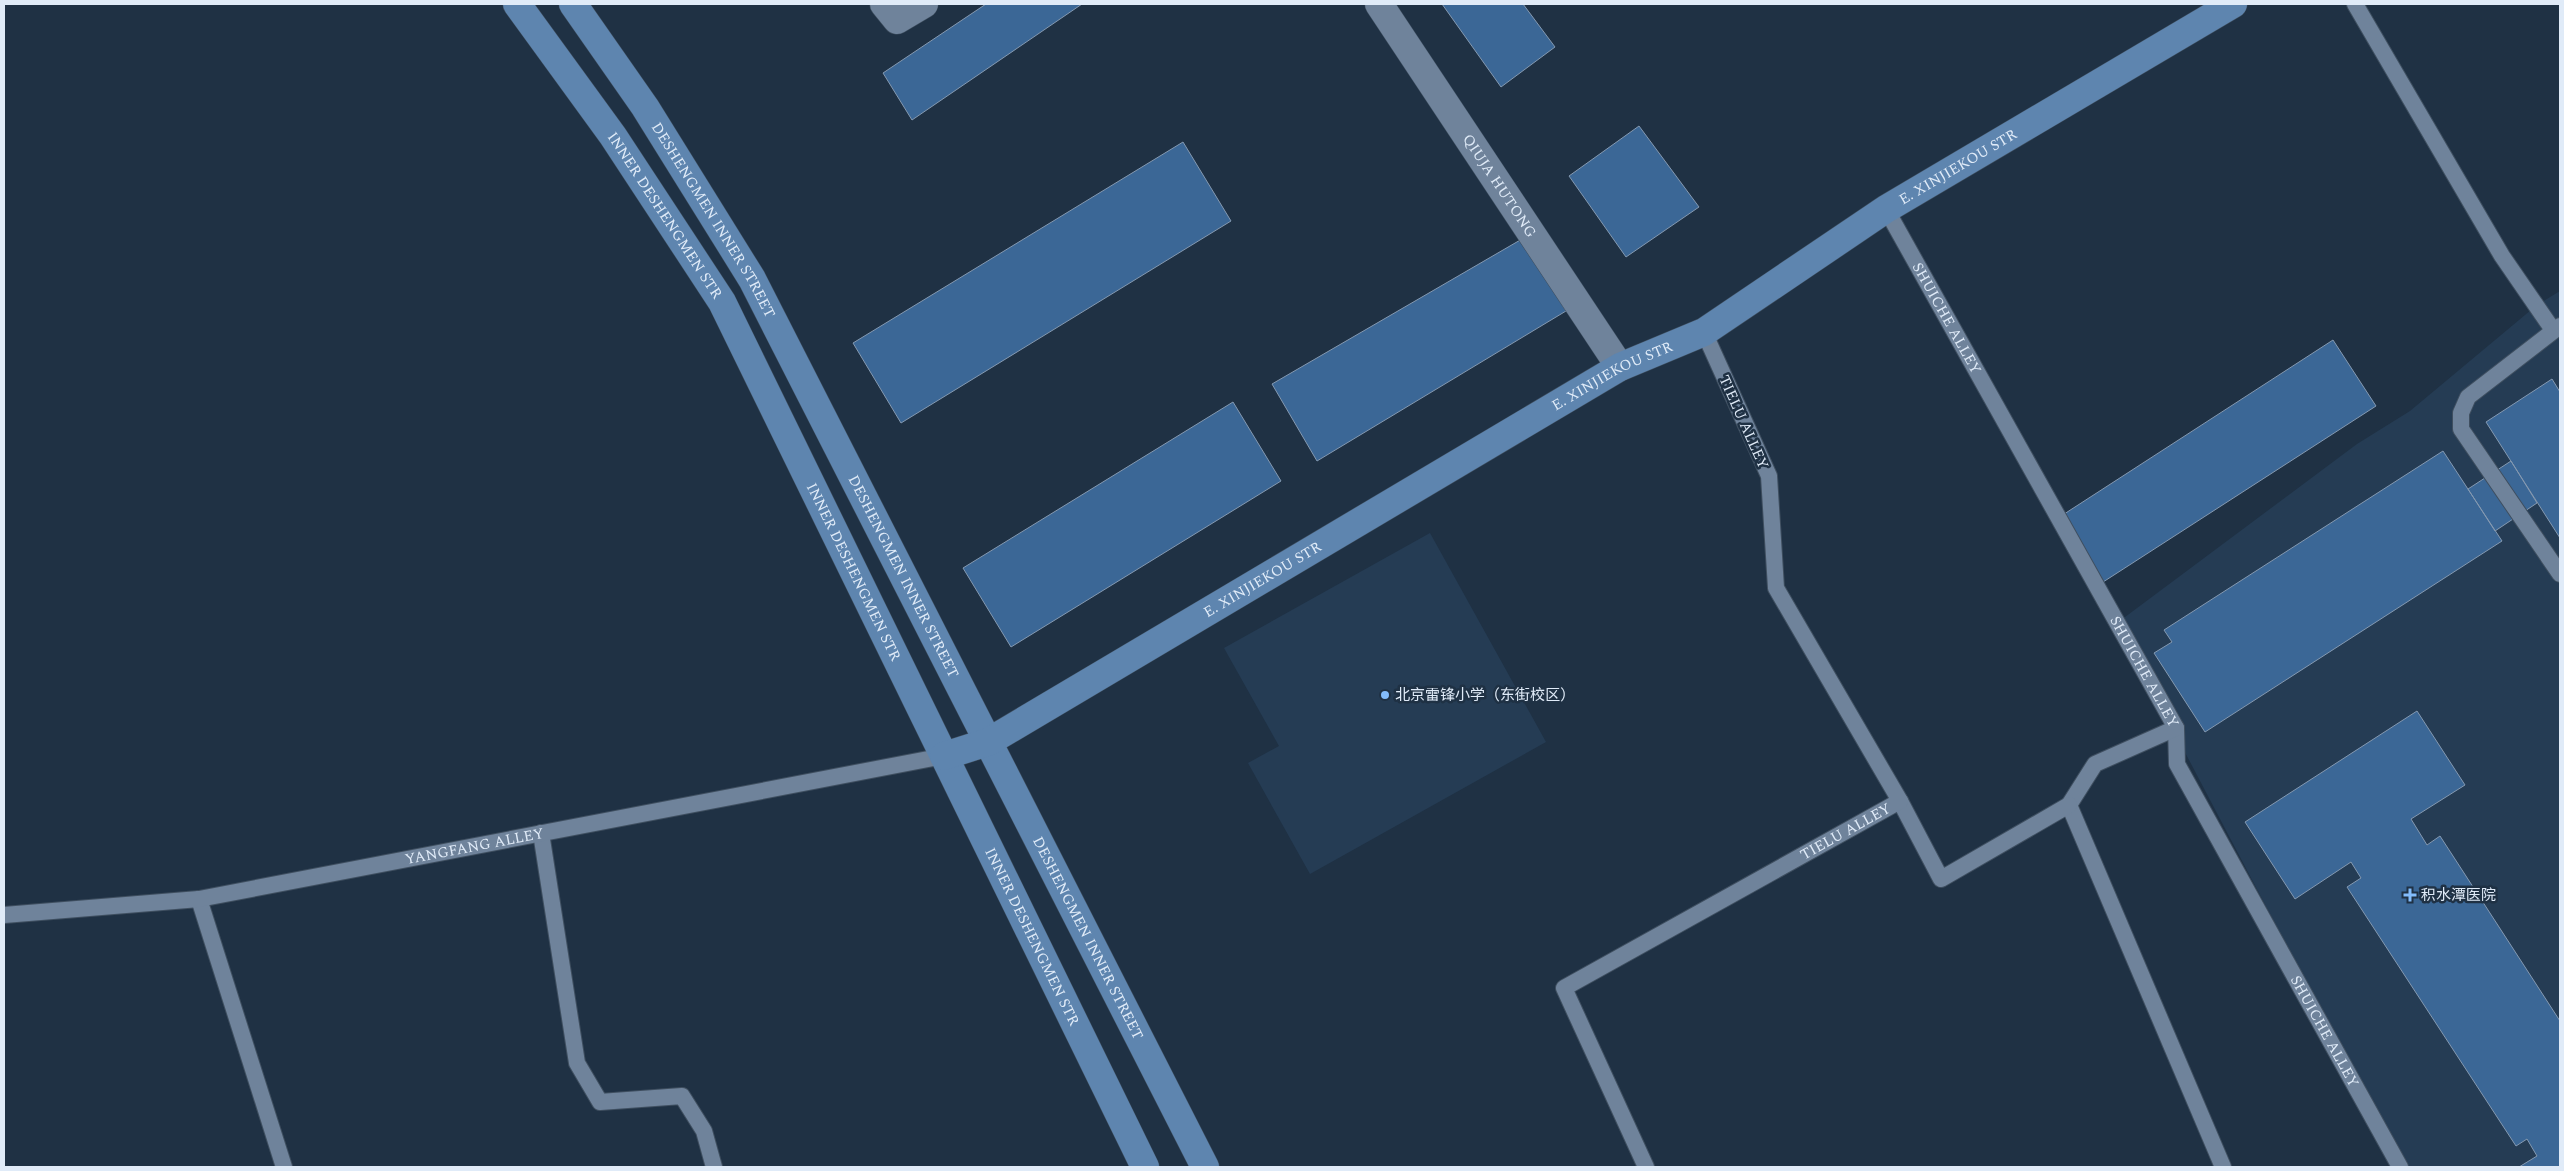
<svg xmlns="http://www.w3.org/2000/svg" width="2564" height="1171" viewBox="0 0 2564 1171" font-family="Spectral,'Noto Sans SC',serif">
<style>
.built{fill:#253c54}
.building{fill:#3b6796;stroke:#8499b1}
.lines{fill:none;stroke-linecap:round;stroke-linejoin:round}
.lane-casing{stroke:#3f4f60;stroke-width:18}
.street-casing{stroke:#3f4f60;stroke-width:29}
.secondary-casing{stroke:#3f4f60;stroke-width:29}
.lane{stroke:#6f839b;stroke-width:16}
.street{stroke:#6f839b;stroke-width:28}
.secondary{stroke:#5e85af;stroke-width:28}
.poi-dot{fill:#83bcfb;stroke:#1f3144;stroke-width:2}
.labels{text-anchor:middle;stroke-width:5;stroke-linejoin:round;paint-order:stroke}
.street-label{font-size:15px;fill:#e0ebf8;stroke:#1f3144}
.poi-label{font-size:15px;fill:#e0ebf8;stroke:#1f3144;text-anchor:start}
</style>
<rect width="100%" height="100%" fill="#1f3144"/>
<path class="built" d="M2560,291V1167H2403L2117,623L2357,444L2410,411L2537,305Z
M1430,533L1546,742L1310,874L1248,763L1279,746L1224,648Z"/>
<path class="building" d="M986,4H1082L912,120L883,73Z
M1442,4H1523L1555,47L1501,87Z
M1639,126L1699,207L1626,257L1569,176Z
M1183,142L1231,221L901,423L853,343Z
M1522,239L1566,311L1317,461L1272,384Z
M2333,340L2376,406L2100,584L2058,518Z
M2552,379L2560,392V538L2486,422Z
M1233,402L1281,481L1011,647L963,568Z
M2443,451L2502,541L2205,732L2154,653L2172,642L2164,630Z
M2511,461L2537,503L2495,531L2468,489Z
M2417,711L2465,785L2411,819L2427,845L2440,836L2560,1021V1167H2519L2537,1156L2527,1139L2516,1146L2347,887L2361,878L2351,862L2295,899L2245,822Z"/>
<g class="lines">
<g class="lane-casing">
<g id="lane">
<path d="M2355,4L2502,256L2553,330"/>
<path id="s1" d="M1886,209L2176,728L2177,764L2400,1167"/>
<path d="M2560,326L2468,397L2461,413V429L2560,574"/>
<path d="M2176,728L2095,764L2069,805L2223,1167"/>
<path d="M1900,801L1941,879L2069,805"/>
<path d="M541,833L577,1063L600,1102L682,1096L704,1131L714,1167"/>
<path d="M199,899L284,1167"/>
<path id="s2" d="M4,915L199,899L944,756"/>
<path id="s3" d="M1646,1167L1564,988L1900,801L1776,588L1769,476L1704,332"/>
</g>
</g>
<g class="street-casing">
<g id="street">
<path d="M884,4L897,20L924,4"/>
<path id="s4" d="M1379,4L1620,367"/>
</g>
</g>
<g class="secondary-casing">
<g id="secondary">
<path id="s5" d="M517,4L613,136L722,302L1145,1167"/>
<path id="s6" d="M573,4L645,107L752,279L1205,1167"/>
<path id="s7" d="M944,756L988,742L1620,367L1704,332L1886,209L2233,4"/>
</g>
</g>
<use href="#lane" class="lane"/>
<use href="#street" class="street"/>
<use href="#secondary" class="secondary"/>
</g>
<g class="poi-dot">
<circle cx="1385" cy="695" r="5"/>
<path d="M2407.5 887.5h5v5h5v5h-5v5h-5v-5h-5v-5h5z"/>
</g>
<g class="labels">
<g class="street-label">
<text dy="5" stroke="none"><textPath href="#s7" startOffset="1175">E. XINJIEKOU STR</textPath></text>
<text dy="5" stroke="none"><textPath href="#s4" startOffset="218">QIUJA HUTONG</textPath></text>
<text dy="5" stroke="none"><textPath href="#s5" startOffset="258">INNER DESHENGMEN STR</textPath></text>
<text dy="5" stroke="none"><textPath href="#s6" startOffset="258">DESHENGMEN INNER STREET</textPath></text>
<text dy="5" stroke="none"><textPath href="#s1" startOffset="125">SHUICHE ALLEY</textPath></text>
<text dy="5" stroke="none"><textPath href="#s7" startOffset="770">E. XINJIEKOU STR</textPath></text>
<text transform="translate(1744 422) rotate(66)" y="5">TIELU ALLEY</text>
<text dy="5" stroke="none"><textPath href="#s5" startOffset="662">INNER DESHENGMEN STR</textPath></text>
<text dy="5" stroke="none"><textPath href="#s6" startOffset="662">DESHENGMEN INNER STREET</textPath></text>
<text dy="5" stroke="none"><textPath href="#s7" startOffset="365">E. XINJIEKOU STR</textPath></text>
<text dy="5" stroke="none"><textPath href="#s1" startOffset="530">SHUICHE ALLEY</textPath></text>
<text dy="5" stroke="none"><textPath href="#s3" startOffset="519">TIELU ALLEY</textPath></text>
<text dy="5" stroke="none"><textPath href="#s2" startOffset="476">YANGFANG ALLEY</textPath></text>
<text dy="5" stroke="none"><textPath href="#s5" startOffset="1068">INNER DESHENGMEN STR</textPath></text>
<text dy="5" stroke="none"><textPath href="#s6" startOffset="1068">DESHENGMEN INNER STREET</textPath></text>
<text dy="5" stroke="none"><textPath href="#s1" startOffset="936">SHUICHE ALLEY</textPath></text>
</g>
<g class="poi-label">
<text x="1395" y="700">北京雷锋小学（东街校区）</text>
<text x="2421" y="900">积水潭医院</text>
</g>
</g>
<rect width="2564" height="1171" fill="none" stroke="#e0ebf8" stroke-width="10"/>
</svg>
